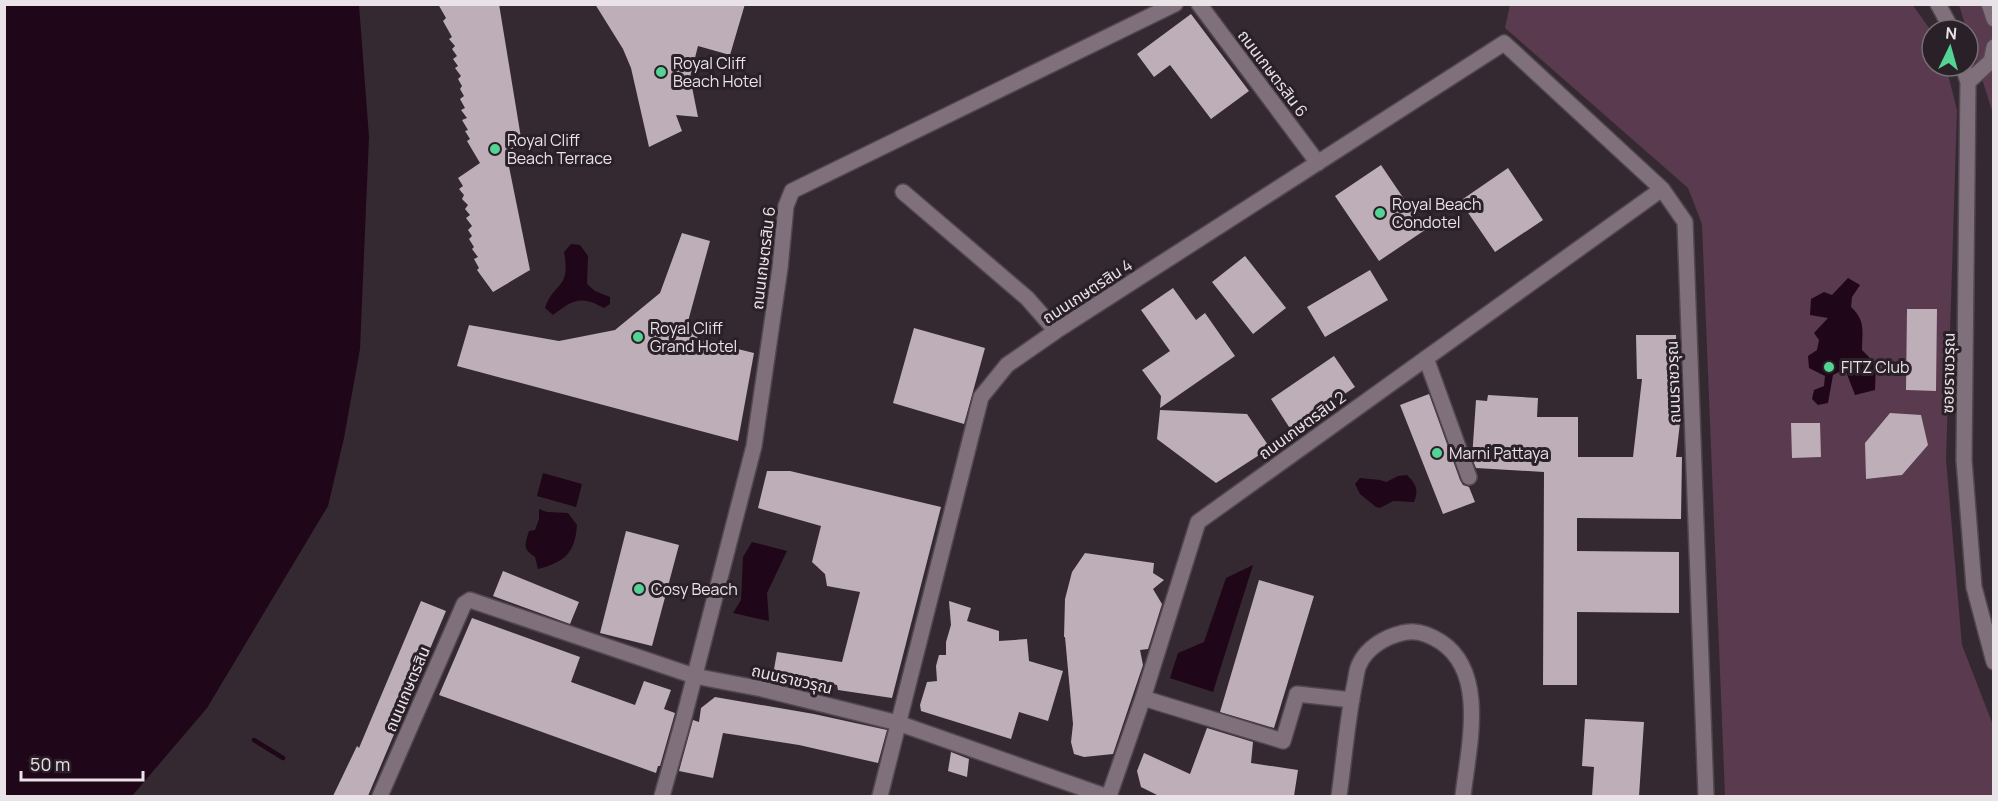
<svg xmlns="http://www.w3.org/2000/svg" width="1998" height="801" viewBox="0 0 1998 801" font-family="Manrope,'Noto Sans Thai',sans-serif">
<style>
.green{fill:#593a4f}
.water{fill:#200619}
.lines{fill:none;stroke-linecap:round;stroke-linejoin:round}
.stream{stroke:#200619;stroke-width:4.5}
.building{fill:#bdaeb8}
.minor-casing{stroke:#51474e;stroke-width:18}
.minor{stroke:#80707b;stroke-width:15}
.poi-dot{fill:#54d395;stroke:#2a2027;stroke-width:2}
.labels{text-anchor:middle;stroke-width:6;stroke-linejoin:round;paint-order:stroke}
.poi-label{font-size:16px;fill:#e9e2e6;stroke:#2a2027;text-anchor:start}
.street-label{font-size:16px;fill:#e9e2e6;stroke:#2a2027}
</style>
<rect width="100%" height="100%" fill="#342931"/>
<path class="green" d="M1912,4L1932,32V66H1946L1957,110L1946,459L1962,645L1993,725V796H1725L1702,224L1688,188L1505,28L1510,5Z
M1959,5H1993V114Z"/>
<path class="water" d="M5,4L359,5L369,137L360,349L344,438L328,506L207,708L132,796H5Z
M571,244L580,245L588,256L587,284L595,291L610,297V304L604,308C580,295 573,300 553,315L545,308C554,281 571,290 564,252Z
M1848,278L1860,285L1852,297L1851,307C1866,321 1862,331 1862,350L1876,364L1875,390L1855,395L1845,369L1833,375L1828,403L1818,405L1812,399L1814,390L1824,386L1825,376L1809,368L1808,356L1817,350L1819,340L1814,333L1828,318L1810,315L1811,299L1824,292L1832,295Z
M543,473L582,484L576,507L537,496Z
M1407,475C1416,484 1419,490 1414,502L1393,501L1380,508L1376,507L1360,494L1355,484L1360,478L1380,480L1386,482L1398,476Z
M539,509L547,512L568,513L577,525C575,553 565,562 538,569L535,557C522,549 525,544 529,531L535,530L539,519Z
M752,542L787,551L767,593L769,621L733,613L741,600L743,557Z
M1253,565L1213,692L1170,678L1178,653L1204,642L1226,578Z"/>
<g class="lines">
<path class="stream" d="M254,740L283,758"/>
</g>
<path class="building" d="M438,4H499L522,144L506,152L530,270L493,292L477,270L479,268L474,259L478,257L472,249L474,247L469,239L472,236L468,230L472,226L466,218L470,215L465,209L468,205L462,199L464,195L459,189L463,186L458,178L480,163L467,141L470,139L465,131L468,130L462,120L467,118L461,110L465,108L460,99L464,96L460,89L462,86L458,79L461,76L455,68L458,66L453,59L457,56L452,49L455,46L449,39L452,37L443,21L446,18Z
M595,4H745L730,55L698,46L690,77L698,117L676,115L682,131L649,147L631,68L623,49Z
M1191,14L1249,91L1211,119L1170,65L1154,77L1137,54Z
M1381,165L1425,230L1379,261L1335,196Z
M1508,168L1543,220L1495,252L1460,201Z
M682,233L710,241L687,325L701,340L754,353L738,441L457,366L469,325L559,341L615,330L660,293Z
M1245,256L1286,308L1253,334L1212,282Z
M1370,270L1388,300L1325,337L1307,307Z
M1173,288L1196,320L1205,313L1235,356L1160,408L1161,396L1142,370L1170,351L1141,310Z
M1907,309H1937L1936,391L1906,390Z
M914,328L985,348L964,424L893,403Z
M1636,335H1676L1678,394H1682V406L1676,457H1682L1681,519L1577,518V551L1679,552V613L1577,612V685H1543L1544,472L1476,468L1472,458L1476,400L1487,401L1488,395L1538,398L1537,417H1578V457H1633L1642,379H1637Z
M1334,356L1355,387L1291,430L1271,399Z
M1429,394L1460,480L1463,485L1469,487L1475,502L1443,514L1400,405Z
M1160,410L1247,414L1270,448L1216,483L1157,439Z
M1890,413L1921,415L1928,445L1902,475L1866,479L1865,443Z
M1791,423H1820L1821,457L1792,458Z
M767,471H790L941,507L892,698L838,690L837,685L773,675L777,652L842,662L860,592L827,586L825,574L812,562L821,526L758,508Z
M626,531L679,545L652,646L600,633Z
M1085,553L1154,563L1153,573L1164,580L1153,589L1162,604L1148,649L1140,650L1143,665L1113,754L1084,757L1074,754L1071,742L1073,724L1065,637H1064L1065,599L1072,572Z
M503,571L579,602L570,624L493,596Z
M1259,580L1314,596L1274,728L1220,712Z
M421,601L446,611L368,796H333L357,746L359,748Z
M949,601L971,608L967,621L999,631V641L1027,639L1029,661L1063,671L1048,721L1019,712L1011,739L921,711L920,705L927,682L937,681L936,666L939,655H946V642L951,625Z
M472,618L580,657L571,682L635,705L644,681L671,690L664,709L675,713L660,766H658L656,773L439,695Z
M715,697L814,714L887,730L878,763L799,745L723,733L713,778L679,771L693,720L699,722L701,708Z
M1585,719L1644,722L1639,796H1592L1594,767L1582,766Z
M1207,728L1253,742L1251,763L1298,770L1294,796H1159L1141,787L1137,771L1144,753L1190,774Z
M951,752L969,759L967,777L948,771Z"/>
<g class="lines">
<g class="minor-casing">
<path id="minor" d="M1199,4L1318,163
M1938,4L1952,30
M1989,4L1994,19
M1963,66L1968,82L1964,460L1974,587L1994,662
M1968,82L1991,61L1994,47
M903,192L1027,298L1056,331
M1426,358L1469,477
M1143,698L1283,741L1297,694L1352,700
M380,796L464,604L470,600L694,676L762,689L898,723L1105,796
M662,796L683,721L754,446L780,268L786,206L792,191L1175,4
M880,796L981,397L1007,365L1056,331L1504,43L1662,189L1685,222L1706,796
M1109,796L1143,698L1198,522L1662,189
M1339,796C1344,760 1347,723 1354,687C1356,680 1356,671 1359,665C1366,648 1385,637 1402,633C1416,629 1429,634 1441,642C1488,673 1468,749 1463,796"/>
</g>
<use href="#minor" class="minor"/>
</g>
<g class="poi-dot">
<circle cx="661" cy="72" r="6"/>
<circle cx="495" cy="149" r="6"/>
<circle cx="1380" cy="213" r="6"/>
<circle cx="638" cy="337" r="6"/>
<circle cx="1829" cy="367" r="6"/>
<circle cx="1437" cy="453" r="6"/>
<circle cx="639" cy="589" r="6"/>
</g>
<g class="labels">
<g class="poi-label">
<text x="673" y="69">Royal Cliff<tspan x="673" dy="18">Beach Hotel</tspan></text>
<text x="507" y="146">Royal Cliff<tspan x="507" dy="18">Beach Terrace</tspan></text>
<text x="1392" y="210">Royal Beach<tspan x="1392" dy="18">Condotel</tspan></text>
<text x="650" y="334">Royal Cliff<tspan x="650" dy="18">Grand Hotel</tspan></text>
<text x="1841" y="373">FITZ Club</text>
<text x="1449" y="459">Marni Pattaya</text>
<text x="651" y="595">Cosy Beach</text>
</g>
<g class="street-label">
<text transform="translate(1273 73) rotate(53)" y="6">ถนนเกษตรสิน 6</text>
<text transform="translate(763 258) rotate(-83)" y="6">ถนนเกษตรสิน 6</text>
<text transform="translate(1087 291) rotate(-33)" y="6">ถนนเกษตรสิน 4</text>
<text transform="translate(1948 373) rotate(-89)" y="6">ซอยราชวรุณ</text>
<text transform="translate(1673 382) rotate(-92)" y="6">ถนนราชวรุณ</text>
<text transform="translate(1302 425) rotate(-36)" y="6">ถนนเกษตรสิน 2</text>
<text transform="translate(792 679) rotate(13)" y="6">ถนนราชวรุณ</text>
<text transform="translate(407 689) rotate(-67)" y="6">ถนนเกษตรสิน</text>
</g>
</g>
<rect width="1998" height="801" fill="none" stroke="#e9e2e6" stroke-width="12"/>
<g transform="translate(1950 48) rotate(5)"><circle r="28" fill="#2a2027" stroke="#766e73" stroke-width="1.5"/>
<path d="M0-4.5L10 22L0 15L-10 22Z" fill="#54d395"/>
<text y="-9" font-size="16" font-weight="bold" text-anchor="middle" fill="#e9e2e6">N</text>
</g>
<path d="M21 771v9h122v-9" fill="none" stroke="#e9e2e6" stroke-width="3"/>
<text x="30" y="771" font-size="18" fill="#e9e2e6" stroke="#2a2027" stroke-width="4.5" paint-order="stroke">50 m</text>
</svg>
